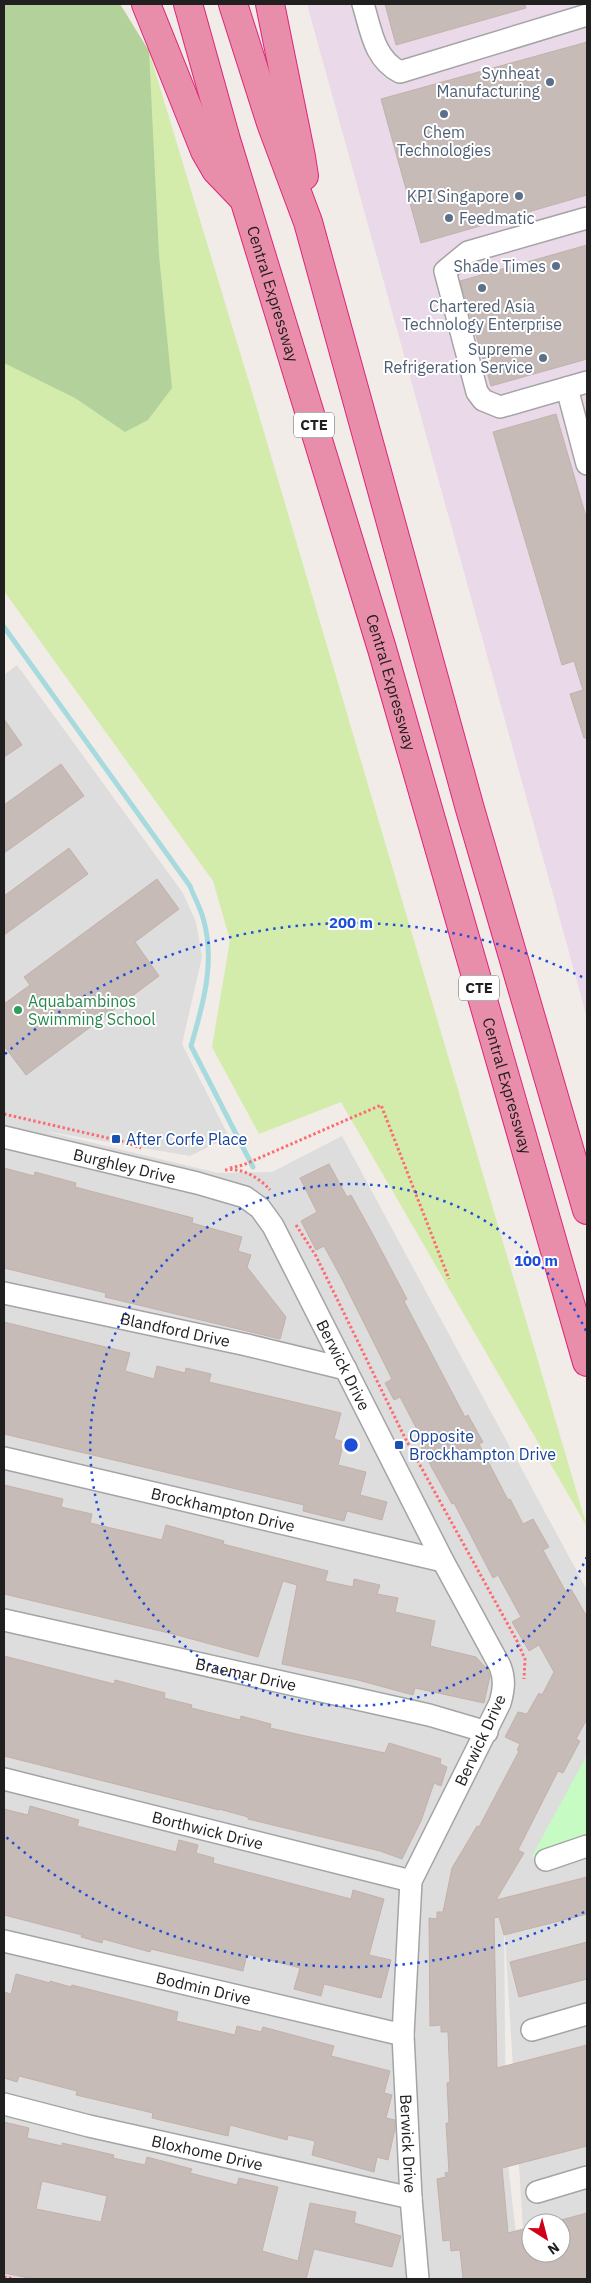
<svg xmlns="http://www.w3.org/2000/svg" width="591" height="2283" viewBox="0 0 591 2283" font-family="'IBM Plex Sans',sans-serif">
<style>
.residential{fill:#deddde;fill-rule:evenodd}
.industrial{fill:#ead9e9}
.grass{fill:#d3ecac}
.forest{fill:#b2d19b}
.park{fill:#c7fbc4}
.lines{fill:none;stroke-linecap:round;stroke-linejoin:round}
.stream{stroke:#a7dadf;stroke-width:5}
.building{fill:#c6bbb6;stroke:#c3b1a9;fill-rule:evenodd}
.minor-casing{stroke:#a4a4a4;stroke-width:24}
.highway-casing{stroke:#df247c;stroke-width:30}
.path{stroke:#fd6c70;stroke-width:3;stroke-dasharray:2.5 2.5;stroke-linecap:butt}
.minor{stroke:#fff;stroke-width:21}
.highway{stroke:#e98eaa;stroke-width:28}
.ring{fill:none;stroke:#1d4ed8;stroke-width:2.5;stroke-dasharray:2.5 5}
.service-dot{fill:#5c6f8a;stroke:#fff;stroke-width:2}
.leisure-dot{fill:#2e9e5b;stroke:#fff;stroke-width:2}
.transit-dot{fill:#1a4fb4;stroke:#fff;stroke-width:2}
.labels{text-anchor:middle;stroke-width:4;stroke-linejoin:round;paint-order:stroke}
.shield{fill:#fff;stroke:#636363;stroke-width:1}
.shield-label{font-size:15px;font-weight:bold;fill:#202020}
.service-label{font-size:16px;fill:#4e5e75;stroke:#fff;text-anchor:end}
.street-label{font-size:16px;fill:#202020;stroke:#fff}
.leisure-label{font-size:16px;fill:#27864d;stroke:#fff;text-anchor:start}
.transit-label{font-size:16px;fill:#164399;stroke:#fff;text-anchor:start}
.centre{fill:#1d4ed8;stroke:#fff;stroke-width:2.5}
.ring-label{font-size:15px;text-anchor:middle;font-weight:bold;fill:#1d4ed8;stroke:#fff;stroke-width:4;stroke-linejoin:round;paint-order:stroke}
</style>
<rect width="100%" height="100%" fill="#f1ece7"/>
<path class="residential" d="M17,665L183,893L196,922L202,957L182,1044L229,1137L190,1156L44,1131L218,1173L272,1172L342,1136L587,1590V2279H526L504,1921L506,2146L521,2279H4V675ZM531,2223H561V2253H531Z"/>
<path class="industrial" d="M307,4H587V1018L556,905Z"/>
<path class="grass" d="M4,4L149,51L261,422L587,1527L341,1102L259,1134L212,1047L230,940L213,881L4,591Z"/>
<path class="forest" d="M4,4H120L149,51L159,255L172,388L148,420L125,432L75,398L4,363Z"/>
<path class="park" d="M587,1755V1843L531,1858Z"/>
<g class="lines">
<path class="stream" d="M4,627L190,886C194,897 200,907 203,918C216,961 203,1005 191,1046L253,1167"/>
</g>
<path class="building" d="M385,4H525L526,8L396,45Z
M587,42V195L421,243L381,99Z
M587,245V359L491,386L460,281Z
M556,414L587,520V738H584L570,694L583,690L574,661L562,665L493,432Z
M4,719L22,745L4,757Z
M61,764L84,796L4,853V805Z
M69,848L88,874L4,935V896Z
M157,879L179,909L135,942L159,976L26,1075L4,1046V1004L30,985L24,977Z
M329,1164L347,1197L351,1195L371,1231L407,1299L404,1301L447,1383L465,1417L468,1415L483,1442L479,1444L508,1500L510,1499L523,1524L533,1519L549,1547L543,1550L566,1592L571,1589L587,1617V1719L576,1739L580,1741L563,1773L558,1771L518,1850L524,1853L496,1900L587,1877V1914L504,1935L499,1917L494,1918L497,2068L587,2045V2146L502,2168L508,2233L531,2227V2253H561V2220L587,2213V2279H463L460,2250L451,2251L450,2240L443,2241L437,2179L446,2177L445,2173L449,2172L446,2123H449L447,2083L450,2082L448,2032H441V2025L430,2026L429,1918L437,1919V1912H443L452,1868L477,1826L479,1827L519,1751L517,1750L520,1744L505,1737L518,1712L527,1714L539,1693L542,1695L554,1672L539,1645L529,1651L512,1622L521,1617L498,1575L493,1578L454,1503L452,1504L432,1468L418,1441L422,1439L400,1397L394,1400L385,1383L392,1379L343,1281L324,1246L316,1250L301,1221L317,1212L300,1178Z
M4,1168L34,1176L35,1172L76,1183L75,1187L193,1218L192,1223L242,1237L238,1251L251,1255L247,1267L286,1317L280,1339L105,1297L106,1293L4,1268Z
M4,1322L130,1353L125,1371L154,1379L157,1366L185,1373L186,1368L211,1374L209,1382L341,1413L334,1439L344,1442L338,1465L366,1472L360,1495L387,1502L382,1520L347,1511L344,1521L303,1511L304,1505L4,1434Z
M4,1485L63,1499L61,1507L92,1514L90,1523L162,1540L166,1525L224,1541L223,1544L328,1571L325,1581L353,1587L354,1579L380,1585L377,1594L398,1598L395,1612L435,1621L430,1646L476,1657L487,1669L490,1676L484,1703L415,1688L413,1695L358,1680L282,1664L297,1585L283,1581L258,1657L173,1634L4,1594Z
M4,1656L114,1684L115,1680L165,1693L164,1698L192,1705L191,1708L240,1720L241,1716L271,1724L270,1728L301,1735L385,1753L389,1743L441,1759L440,1764L447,1767L441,1786L434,1783L421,1821L402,1859L380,1851L248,1819V1817L219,1809V1810L4,1756Z
M30,1806L79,1820L77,1826L176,1852L179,1840L198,1845L196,1853L214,1858L213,1863L351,1899L353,1890L384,1899L369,1955L391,1960L381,1998L324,1984L321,1996L294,1989L300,1968L247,1954L243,1971L151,1949L150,1952L103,1939L102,1943L81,1937L82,1935L4,1915V1809L28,1815Z
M587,1942V1979L519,1997L510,1962Z
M16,1974L50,1983V1981L71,1987L72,1985L178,2012L176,2021L235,2035L237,2026L261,2032L263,2027L334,2046L331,2056L390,2071L384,2093L392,2095L386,2118L395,2120V2129L388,2160L377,2157L374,2172L312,2155L315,2141L288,2135L287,2140L230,2125L228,2136L152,2118L153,2113L76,2095L77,2091L19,2076L17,2082L4,2078V1992L11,1994Z
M4,2122L29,2128L27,2138L62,2146V2143L114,2155L113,2158L145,2165L147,2157L192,2169L190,2173L237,2185L239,2178L278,2187L262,2251L298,2261L310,2203L356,2212L354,2223L401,2236L392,2267L314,2249L306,2279H34L4,2273ZM42,2181L107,2196L101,2222L36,2209Z"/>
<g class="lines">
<g class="minor-casing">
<g id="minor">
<path d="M363,4C371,30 374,59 400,72L587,15"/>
<path d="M587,218L468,252L445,271L477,392L483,400L500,407L587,382"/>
<path d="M567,388L587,464"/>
<path id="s1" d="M4,1137L197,1183L245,1197L260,1208L273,1226L443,1561L500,1666C505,1679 504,1689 500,1703L411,1881L403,2035L411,2198L418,2279"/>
<path id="s2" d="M4,1293L247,1345L346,1369"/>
<path id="s3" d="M4,1458L443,1561"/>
<path id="s4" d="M4,1620L429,1715L487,1732"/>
<path id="s5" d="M4,1779L411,1881"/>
<path d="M546,1860L587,1846"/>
<path id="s6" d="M4,1941L403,2035"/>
<path d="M532,2030L587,2014"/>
<path id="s7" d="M4,2104L89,2126L411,2198"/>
<path d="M537,2192L587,2177"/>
</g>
</g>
<g class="highway-casing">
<g id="highway">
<path d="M146,4L205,151L216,170L241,196"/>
<path id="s8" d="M188,4L226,140L382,649L587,1362"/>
<path d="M233,4L271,123L308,222L470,809L587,1210"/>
<path d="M270,4L301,157L304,176"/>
</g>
</g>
<path class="path" d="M4,1114L125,1142L141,1148
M230,1168L243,1165L381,1105L449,1279
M225,1170C241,1167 260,1178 270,1190
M296,1225L316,1256L405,1438L517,1641L525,1659L524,1679
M4,2277L14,2279"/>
<use href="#minor" class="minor"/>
<use href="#highway" class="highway"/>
</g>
<g class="ring">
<path d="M587 1557A261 261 0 1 1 587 1333"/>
<path d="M584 1912A522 522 0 0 1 5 1836M5 1054A522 522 0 0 1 584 978"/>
</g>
<g class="service-dot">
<circle cx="550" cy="82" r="5"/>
<circle cx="444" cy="114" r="5"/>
<circle cx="519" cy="196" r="5"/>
<circle cx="449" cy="218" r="5"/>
<circle cx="556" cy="266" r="5"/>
<circle cx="482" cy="288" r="5"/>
<circle cx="543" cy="358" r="5"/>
</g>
<circle class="leisure-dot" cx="18" cy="1010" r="5"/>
<g class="transit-dot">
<rect x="111" y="1134" width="10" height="10" rx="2.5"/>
<rect x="394" y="1440" width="10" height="10" rx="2.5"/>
</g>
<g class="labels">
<g class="shield">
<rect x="294" y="412.5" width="40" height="25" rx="4"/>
<rect x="459" y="975.5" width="40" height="25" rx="4"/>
</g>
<g class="shield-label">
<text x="314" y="430">CTE</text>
<text x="479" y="993">CTE</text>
</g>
<g class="service-label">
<text x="540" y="79">Synheat<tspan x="540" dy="18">Manufacturing</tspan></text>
<text x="444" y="138" text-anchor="middle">Chem<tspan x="444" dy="18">Technologies</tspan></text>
<text x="509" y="202">KPI Singapore</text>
<text x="459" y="224" text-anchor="start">Feedmatic</text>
<text x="546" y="272">Shade Times</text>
<text x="482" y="312" text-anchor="middle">Chartered Asia<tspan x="482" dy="18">Technology Enterprise</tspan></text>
<text x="533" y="355">Supreme<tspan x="533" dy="18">Refrigeration Service</tspan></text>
</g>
<g class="street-label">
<text dy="6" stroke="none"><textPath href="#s8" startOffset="302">Central Expressway</textPath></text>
<text dy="6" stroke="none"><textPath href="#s8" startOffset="708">Central Expressway</textPath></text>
<text dy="6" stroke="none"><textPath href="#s8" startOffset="1128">Central Expressway</textPath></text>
<text dy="6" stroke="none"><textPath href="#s1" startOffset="124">Burghley Drive</textPath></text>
<text dy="6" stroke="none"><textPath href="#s2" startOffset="175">Blandford Drive</textPath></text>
<text dy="6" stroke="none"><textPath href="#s1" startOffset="445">Berwick Drive</textPath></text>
<text dy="6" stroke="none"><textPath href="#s3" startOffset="225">Brockhampton Drive</textPath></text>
<text dy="6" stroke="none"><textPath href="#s4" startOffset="248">Braemar Drive</textPath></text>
<text transform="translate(480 1740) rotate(-65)" y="6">Berwick Drive</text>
<text dy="6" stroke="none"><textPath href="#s5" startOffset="210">Borthwick Drive</textPath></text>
<text dy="6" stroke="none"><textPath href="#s6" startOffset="205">Bodmin Drive</textPath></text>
<text dy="6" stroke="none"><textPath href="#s1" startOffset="1284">Berwick Drive</textPath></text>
<text dy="6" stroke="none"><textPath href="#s7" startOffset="209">Bloxhome Drive</textPath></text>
</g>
<g class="leisure-label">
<text x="28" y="1007">Aquabambinos<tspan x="28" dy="18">Swimming School</tspan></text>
</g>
<g class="transit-label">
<text x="126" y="1145">After Corfe Place</text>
<text x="409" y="1442">Opposite<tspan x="409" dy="18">Brockhampton Drive</tspan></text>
</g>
</g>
<circle cx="351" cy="1445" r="8" class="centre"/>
<g class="ring-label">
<text x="351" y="928">200 m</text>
<text x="536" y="1266">100 m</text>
</g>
<rect width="591" height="2283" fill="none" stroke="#202020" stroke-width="10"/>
<g transform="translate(546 2238) rotate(144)"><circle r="24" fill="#ffffff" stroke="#a6a6a6"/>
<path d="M0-4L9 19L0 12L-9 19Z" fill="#d1001a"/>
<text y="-8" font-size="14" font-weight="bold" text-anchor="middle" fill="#202020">N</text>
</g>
</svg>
